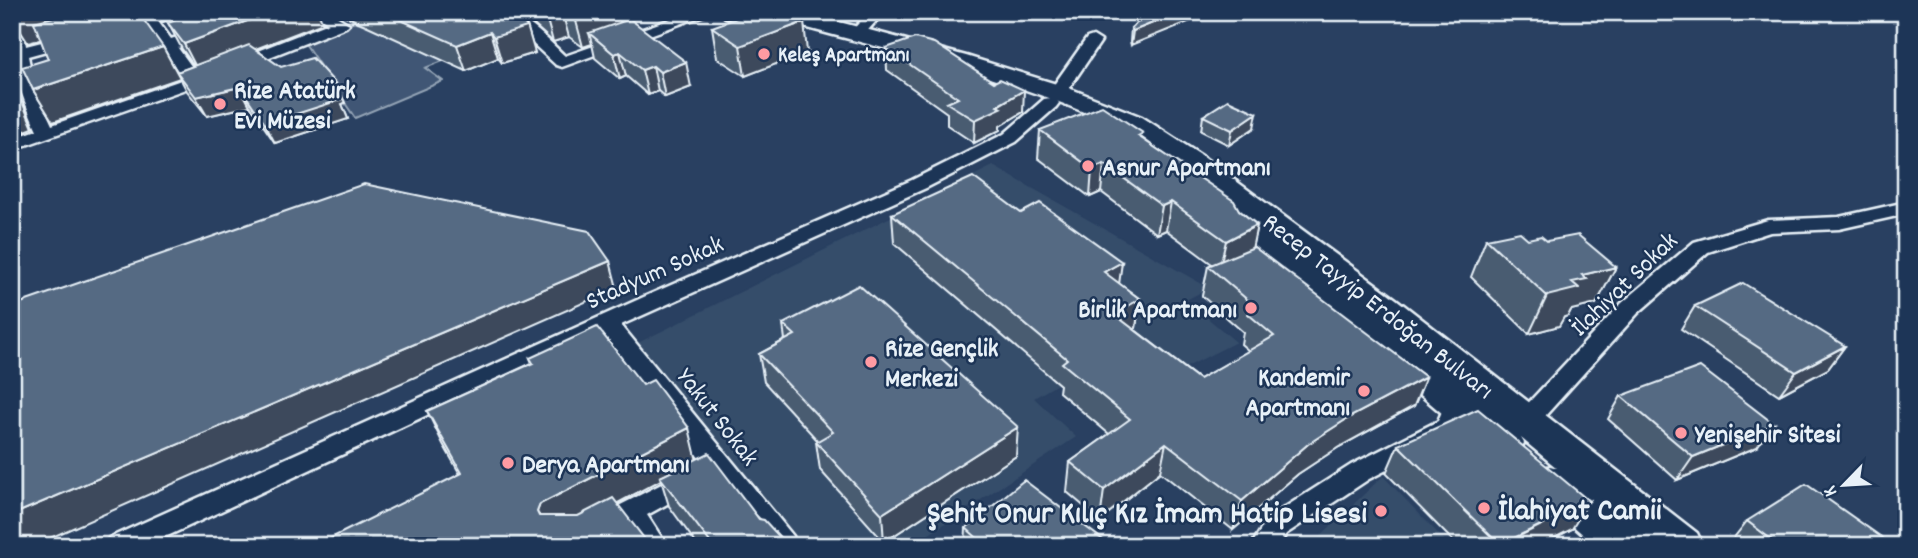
<svg xmlns="http://www.w3.org/2000/svg" width="1918" height="558" viewBox="0 0 1918 558" font-family="Dekko,sans-serif">
<style>
.built{fill:#364d6b}
.green{fill:#415774;stroke:#94a4b6;stroke-width:2}
.lines{fill:none;stroke-linecap:round;stroke-linejoin:round}
.minor-casing{stroke:#e8f1f8;stroke-width:5}
.primary-casing{stroke:#e8f1f8;stroke-width:5}
.minor{fill:#1d3557;fill-rule:evenodd}
.primary{fill:#1d3557;fill-rule:evenodd}
.wall{fill:#495b71;stroke:#e8f1f8;stroke-width:2}
.shaded-wall{fill:#3c4a5c;stroke:#e8f1f8;stroke-width:2}
.building{fill:#556a83;stroke:#e8f1f8;stroke-width:2}
.poi-dot{fill:#ff9aa2;stroke:#1d3557;stroke-width:2.5}
.labels{text-anchor:middle;stroke-width:5;stroke-linejoin:round;paint-order:stroke}
.far-poi-label{font-size:21px;font-weight:bold;fill:#e8f1f8;stroke:#1d3557;text-anchor:start}
.poi-label{font-size:26px;font-weight:bold;fill:#e8f1f8;stroke:#1d3557;text-anchor:start}
.street-label{font-size:26px;fill:#e8f1f8;stroke:#1d3557}
.near-poi-label{font-size:32px;font-weight:bold;fill:#e8f1f8;stroke:#1d3557;text-anchor:start}
</style>
<rect width="100%" height="100%" fill="#294061"/>
<filter id="ink" filterUnits="userSpaceOnUse"><feTurbulence type="fractalNoise" baseFrequency=".0143" numOctaves="2"/><feDisplacementMap in="SourceGraphic" scale="14" xChannelSelector="R" yChannelSelector="G"/><feConvolveMatrix kernelMatrix="1 2 1 2 8 2 1 2 1" color-interpolation-filters="sRGB"/></filter>
<g filter="url(#ink)">
<path class="built" d="M993,166L1209,288L1186,300L1236,342L1163,379L1125,344L1034,398L1076,437L911,546H795L634,345Z
M1383,476L1450,546H1310Z"/>
<path class="green" d="M354,21L458,55L425,68L443,81L355,118L304,42Z"/>
<g class="lines">
<g class="minor-casing">
<path id="minor" d="M136,12H151L171,39L199,30H209L212,33L209,36L178,48L197,74L214,73L216,76L214,79L12,150V139L37,130C17,85 12,68 12,18L22,22L26,46L69,35L77,40L75,43L28,56L34,86L52,125L184,79Z
M311,12H330L349,24L346,27L244,67L238,69L230,64L232,61L329,23Z
M691,12H713L562,67L556,65L515,27L499,24L496,21C516,2 550,43 565,56Z
M869,12H884L862,37H852L849,34Z
M1093,36L1101,41L1063,97H1051L1049,93L1051,89L1087,38Z
M1050,98L1056,99L1059,103L1056,107L1016,142L926,188L621,325L793,536L796,546H767L603,333L146,546H106L109,538L646,296L912,180L1004,134L1044,99Z
M1906,202V214L1839,229L1770,232L1708,252L1638,313L1536,426L1527,429L1518,426L1515,420L1518,414L1622,303L1694,242L1768,220L1839,217Z
M1456,394L1464,397L1468,403L1457,434L1369,479L1286,534L1279,546H1251L1268,518L1351,465L1438,421L1448,397Z
M691,469L700,472L704,479L700,486L647,515L667,546H638L625,527L591,546H553L556,538Z"/>
</g>
<g class="primary-casing">
<path id="primary" d="M721,12H802L966,56L1066,87L1142,117L1202,156L1396,299L1697,533L1703,546H1651L1645,540L1647,546H1596L1536,493L1530,482L1536,471L1550,466L1557,468L1521,438L1524,443L1518,454L1504,458L1490,454L1235,237L1230,230L1235,223L1251,221C1211,191 1165,149 1120,128C1020,80 907,55 800,26L798,33L789,35L725,17Z"/>
</g>
<use href="#minor" class="minor"/>
<use href="#primary" class="primary"/>
</g>
<path class="wall" d="M154,12H192L162,22Z
M337,12H618L620,23L691,87L665,97L658,91L648,95L626,76L620,79L595,58L592,44L583,47L569,37L553,42L525,17H520L526,22L535,53L502,63L498,58L466,71Z
M1064,12H1107L1083,22Z
M1150,12L1131,45L1130,42L1131,28Z
M12,18L163,47L177,72L194,66L182,49L168,23H323L255,49L281,67L336,84L345,103L342,104L348,119L275,143L250,106L207,116L187,91L180,78L53,122L33,90L48,59L41,40L28,43Z
M712,27L807,52L745,76L717,58Z
M886,48L1023,112L1000,126V130L974,143L947,125V113L887,70Z
M1203,116L1254,128L1229,145L1201,131Z
M1040,130L1142,138L1239,210L1257,225L1252,248L1426,377L1414,406L1339,447L1298,474L1233,530L1160,472L1100,520L1067,492L1070,462L1109,434L1059,392L1060,385L894,243L892,214L1119,284L1140,299L1136,328L1134,329L1199,379L1249,351L1241,344L1243,332L1202,296L1208,266L1212,264L1166,230L1157,234L1101,192L1090,197L1038,158Z
M1486,239H1528L1547,241L1616,267L1596,304L1571,310L1568,316L1564,317L1559,326L1529,334L1471,277Z
M1695,306L1845,346L1828,369L1779,395L1681,329Z
M783,324L1016,456L884,542L820,470L816,442L818,441L764,382L759,354L785,340Z
M530,358L697,459L788,546H698L669,506L661,480L460,474L443,444L427,411L532,363Z
M1621,396L1757,447L1677,480L1608,419Z
M1398,445L1572,529L1539,546H1458L1386,473Z
M1747,521L1894,546H1731L1729,544Z
M966,528L1111,546H965Z"/>
<path class="shaded-wall" d="M12,12H134L135,15L28,43L12,18Z
M157,12H192L162,22Z
M272,12H318L323,23L198,71L184,44Z
M559,12H562L569,37L553,42L546,16Z
M602,12H618L623,33H589L592,44L583,47L576,21Z
M1083,12H1107L1083,22Z
M1180,12H1213L1131,45L1133,31Z
M526,22L535,53L502,63L494,37Z
M804,22L807,52L745,76L740,46Z
M490,32L498,58L466,71L457,45Z
M163,47L180,78L53,122L33,90Z
M620,52L626,76L620,79L614,54Z
M686,62L691,87L665,97L660,72Z
M12,64L13,74L18,96L23,104L33,128L12,136Z
M653,66L658,91L648,95L642,70Z
M336,84L345,103L342,104L348,119L275,143L265,124L330,86Z
M240,87L250,106L207,116L196,97Z
M1024,90L1023,112L1000,126V130L974,143L975,120Z
M1257,113L1254,128L1229,145L1232,130Z
M1104,164L1101,192L1090,197L1092,169Z
M1171,202L1166,230L1157,234L1162,206Z
M1257,225L1251,254L1219,270L1226,241Z
M610,261L617,288L32,546H12V515Z
M1122,262L1118,292L1104,272Z
M1616,267L1596,304L1571,310L1568,316L1564,317L1559,326L1529,334L1547,296L1572,282L1582,275Z
M1140,299L1136,328L1110,344L1114,314Z
M1845,346L1828,369L1779,395L1796,372Z
M1426,377L1414,406L1339,447L1298,474L1233,530L1242,501L1308,444L1350,417Z
M1774,424L1757,447L1677,480L1693,457Z
M1018,427L1016,456L884,542L882,514Z
M689,428L697,461L660,477L661,480L554,537L537,512L540,504Z
M1166,443L1160,472L1100,520L1104,490Z
M1589,501L1572,529L1539,546H1500Z"/>
<path class="building" d="M12,12H30L12,17Z
M73,12H138L163,47L33,90L22,67L48,59L34,22Z
M197,12H272L184,44L168,23Z
M383,12H515L526,22L524,23L527,27L494,37L490,32L457,45Z
M542,12H559L546,16Z
M563,12H602L576,21Z
M753,12H787L804,22L740,46L712,27Z
M1150,12H1180L1133,31L1131,28Z
M630,19L686,62L660,72L653,66L642,70L620,52L614,54L589,33Z
M915,38L934,43L994,82L1000,79L1024,90L997,106L1001,108L975,120L947,103L958,98L886,48Z
M249,45L281,67L312,58L336,84L330,86L340,100L265,124L240,87L196,97L177,72Z
M1228,100L1257,113L1232,130L1203,116Z
M1102,106L1143,133L1138,136L1234,201L1239,210L1257,225L1226,241L1171,202L1162,206L1104,164L1092,169L1040,130Z
M973,177L1021,213L1040,203L1122,262L1104,272L1140,299L1114,314L1199,379L1274,336L1248,314L1258,309L1208,266L1254,247L1426,377L1350,417L1308,444L1242,501L1166,443L1104,490L1070,462L1130,419L1062,363L1067,359L892,214Z
M364,184L589,231L610,261L12,515V306Z
M1520,232L1528,239L1541,236L1547,241L1578,235L1616,267L1582,275L1587,279L1572,282L1579,288L1547,296L1486,239Z
M1743,283L1845,346L1796,372L1695,306Z
M859,285L1018,427L882,514L816,442L833,432L759,354L795,335L783,324Z
M597,327L643,385L653,380L689,428L540,504L537,512L539,516H578L613,498L650,546H315L462,473L427,411L533,363L530,358Z
M1700,367L1774,424L1693,457L1621,396Z
M1478,409L1589,501L1500,545L1398,445Z
M709,453L759,519L764,520L788,546H713L660,477Z
M1024,480L1111,546H986L966,528Z
M1806,484L1894,546H1780L1747,521Z"/>
</g>
<g class="poi-dot">
<circle cx="764" cy="54" r="7"/>
<circle cx="220" cy="104" r="7"/>
<circle cx="1088" cy="166" r="7"/>
<circle cx="1251" cy="308" r="7"/>
<circle cx="871" cy="362" r="7"/>
<circle cx="1364" cy="391" r="7"/>
<circle cx="1681" cy="433" r="7"/>
<circle cx="508" cy="463" r="7"/>
<circle cx="1484" cy="508" r="7"/>
<circle cx="1381" cy="511" r="7"/>
</g>
<g class="labels">
<g class="far-poi-label">
<text x="778" y="61">Keleş Apartmanı</text>
</g>
<g class="poi-label">
<text x="234" y="98">Rize Atatürk<tspan x="234" dy="30">Evi Müzesi</tspan></text>
<text x="1102" y="175">Asnur Apartmanı</text>
<text x="1237" y="317" text-anchor="end">Birlik Apartmanı</text>
<text x="885" y="356">Rize Gençlik<tspan x="885" dy="30">Merkezi</tspan></text>
<text x="1350" y="385" text-anchor="end">Kandemir<tspan x="1350" dy="30">Apartmanı</tspan></text>
<text x="1695" y="442">Yenişehir Sitesi</text>
<text x="522" y="472">Derya Apartmanı</text>
</g>
<g class="street-label">
<text transform="translate(654 271) rotate(-24)" y="9">Stadyum Sokak</text>
<text transform="translate(1623 283) rotate(-44)" y="9">İlahiyat Sokak</text>
<text transform="translate(1379 305) rotate(38)" y="9">Recep Tayyip Erdoğan Bulvarı</text>
<text transform="translate(719 416) rotate(52)" y="9">Yakut Sokak</text>
</g>
<g class="near-poi-label">
<text x="1498" y="519">İlahiyat Camii</text>
<text x="1367" y="522" text-anchor="end">Şehit Onur Kılıç Kız İmam Hatip Lisesi</text>
</g>
</g>
<rect width="1918" height="558" fill="none" stroke="#1d3557" stroke-width="42"/>
<rect x="21" y="21" width="1876" height="516" fill="none" stroke="#e8f1f8" stroke-width="2.5" filter="url(#ink)"/>
<g transform="translate(1844 485) rotate(245)" stroke="#1d3557" stroke-width="5" paint-order="stroke">
<path d="M0-5L12 26L0 18L-12 26Z" fill="#e8f1f8"/>
<text y="-10" font-size="19" font-weight="bold" text-anchor="middle" fill="#e8f1f8">K</text>
</g>
</svg>
